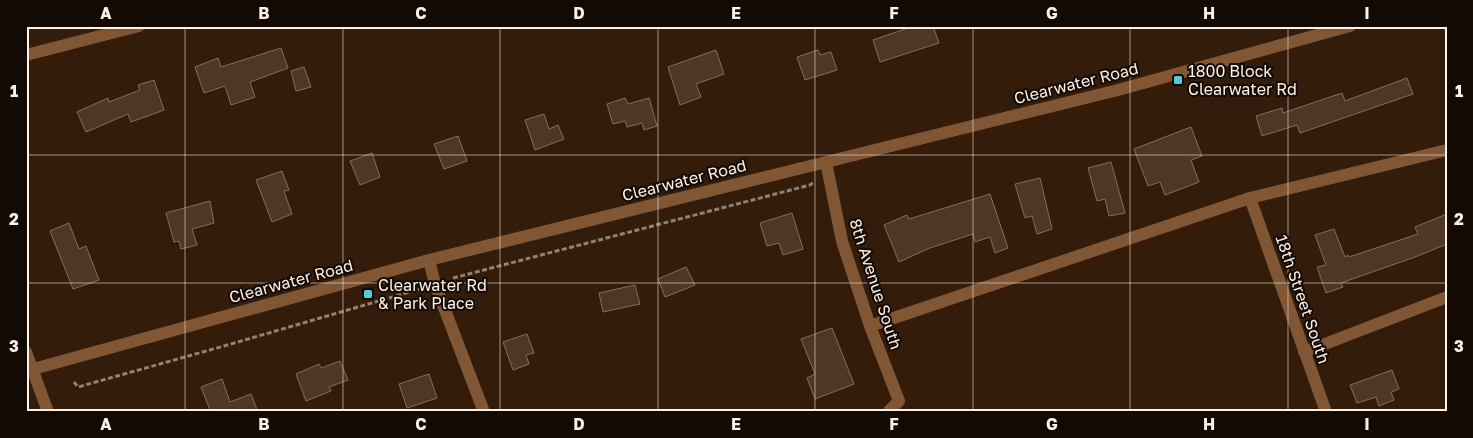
<svg xmlns="http://www.w3.org/2000/svg" width="1473" height="438" viewBox="0 0 1473 438" font-family="'Golos Text',sans-serif">
<style>
.building{fill:#4f3723;stroke:#886d59}
.lines{fill:none;stroke-linecap:round;stroke-linejoin:round}
.path{stroke:#928072;stroke-width:3;stroke-dasharray:5 2.5;stroke-linecap:butt}
.minor{stroke:#815634;stroke-width:12}
.grid{fill:none;stroke:#fef1e8;stroke-width:1;stroke-opacity:0.55}
.poi-dot{fill:#53cadc;stroke:#130a04;stroke-width:2}
.labels{text-anchor:middle;stroke-width:4;stroke-linejoin:round;paint-order:stroke}
.poi-label{font-size:16px;fill:#fef1e8;stroke:#130a04;text-anchor:start}
.street-label{font-size:16px;fill:#fef1e8;stroke:#130a04}
.neatline{fill:none;stroke:#fef1e8;stroke-width:2}
.grid-label{font-size:16px;text-anchor:middle;font-weight:bold;fill:#fef1e8}
</style>
<rect width="100%" height="100%" fill="#331d0a"/>
<path class="building" d="M914,26H933L939,43L880,62L873,40Z
M281,48L288,68L250,82L255,97L231,105L225,86L204,93L195,67L218,58L221,67Z
M716,50L724,74L696,84L701,97L680,105L668,67Z
M818,50L820,55L831,52L837,70L805,80L797,57Z
M304,67L311,87L296,91L291,71Z
M1407,78L1413,94L1300,133L1297,125L1262,136L1256,116L1282,108L1283,113L1342,93L1345,101Z
M154,80L164,110L131,122L128,114L86,132L77,112L108,98L109,102L140,90L138,85Z
M625,98L628,104L649,98L657,126L644,130L642,123L627,127L625,121L613,124L607,104Z
M544,114L549,129L558,125L564,139L535,150L525,120Z
M1191,127L1202,156L1191,160L1199,182L1165,195L1160,182L1148,186L1134,149Z
M458,136L467,161L444,169L434,144Z
M372,153L380,177L360,185L350,161Z
M1111,162L1125,213L1109,216L1105,199L1097,201L1088,168Z
M282,171L289,190L284,191L292,214L272,222L256,180Z
M1040,178L1052,229L1037,234L1032,216L1025,218L1015,184Z
M990,194L1008,248L995,253L990,237L975,242L973,234L930,248L899,262L884,225L907,215L909,219Z
M210,201L214,223L192,229L197,245L181,249L179,241L174,242L166,213Z
M792,213L803,249L783,255L779,243L767,246L760,223Z
M1447,214V244L1415,257L1341,283L1343,287L1326,293L1317,267L1326,265L1315,235L1334,229L1345,257L1348,255L1349,257L1418,234L1415,227Z
M69,223L79,249L86,246L99,280L73,289L50,231Z
M686,267L695,285L665,297L658,279Z
M635,285L640,304L603,312L599,293Z
M832,328L854,384L815,399L807,378L815,374L801,339Z
M527,334L534,353L526,355L529,364L513,370L503,342Z
M340,361L348,380L329,387L331,391L306,401L296,374L319,364L321,368Z
M1392,370L1399,389L1391,392L1394,400L1379,406L1376,397L1357,403L1350,385Z
M429,374L437,398L407,408L399,384Z
M222,379L230,402L251,394L258,412H207L210,410L201,387Z"/>
<g class="lines">
<path class="path" d="M453,278L810,185L814,182
M74,382L78,387L224,346L420,289"/>
<path class="minor" d="M26,55L139,26
M826,162L842,241L870,326L899,401L889,411
M1250,198L1326,412
M429,260L435,284L484,412
M870,326L1250,198L1447,150
M26,352L48,412
M1304,352L1447,297
M26,371L429,260L1118,90L1350,26"/>
</g>
<path class="grid" d="M185,26V412M343,26V412M500,26V412M658,26V412M815,26V412M973,26V412M1130,26V412M1288,26V412M26,155H1447M26,283H1447"/>
<g class="poi-dot">
<rect x="1173" y="75" width="10" height="10" rx="2.5"/>
<rect x="363" y="289" width="10" height="10" rx="2.5"/>
</g>
<g class="labels">
<g class="poi-label">
<text x="1188" y="77">1800 Block<tspan x="1188" dy="18">Clearwater Rd</tspan></text>
<text x="378" y="291">Clearwater Rd<tspan x="378" dy="18">&amp; Park Place</tspan></text>
</g>
<g class="street-label">
<text transform="translate(1076 83) rotate(-14)" y="6">Clearwater Road</text>
<text transform="translate(684 180) rotate(-14)" y="6">Clearwater Road</text>
<text transform="translate(291 281) rotate(-15)" y="6">Clearwater Road</text>
<text transform="translate(876 284) rotate(72)" y="6">8th Avenue South</text>
<text transform="translate(1303 299) rotate(71)" y="6">18th Street South</text>
</g>
</g>
<rect width="1473" height="438" fill="none" stroke="#130a04" stroke-width="55"/>
<rect x="28" y="28" width="1418" height="382" class="neatline"/>
<g class="grid-label">
<text x="106" y="19">A</text>
<text x="264" y="19">B</text>
<text x="421" y="19">C</text>
<text x="579" y="19">D</text>
<text x="736" y="19">E</text>
<text x="894" y="19">F</text>
<text x="1052" y="19">G</text>
<text x="1209" y="19">H</text>
<text x="1367" y="19">I</text>
<text x="14" y="97">1</text>
<text x="1459" y="97">1</text>
<text x="14" y="225">2</text>
<text x="1459" y="225">2</text>
<text x="14" y="352">3</text>
<text x="1459" y="352">3</text>
<text x="106" y="430">A</text>
<text x="264" y="430">B</text>
<text x="421" y="430">C</text>
<text x="579" y="430">D</text>
<text x="736" y="430">E</text>
<text x="894" y="430">F</text>
<text x="1052" y="430">G</text>
<text x="1209" y="430">H</text>
<text x="1367" y="430">I</text>
</g>
</svg>
